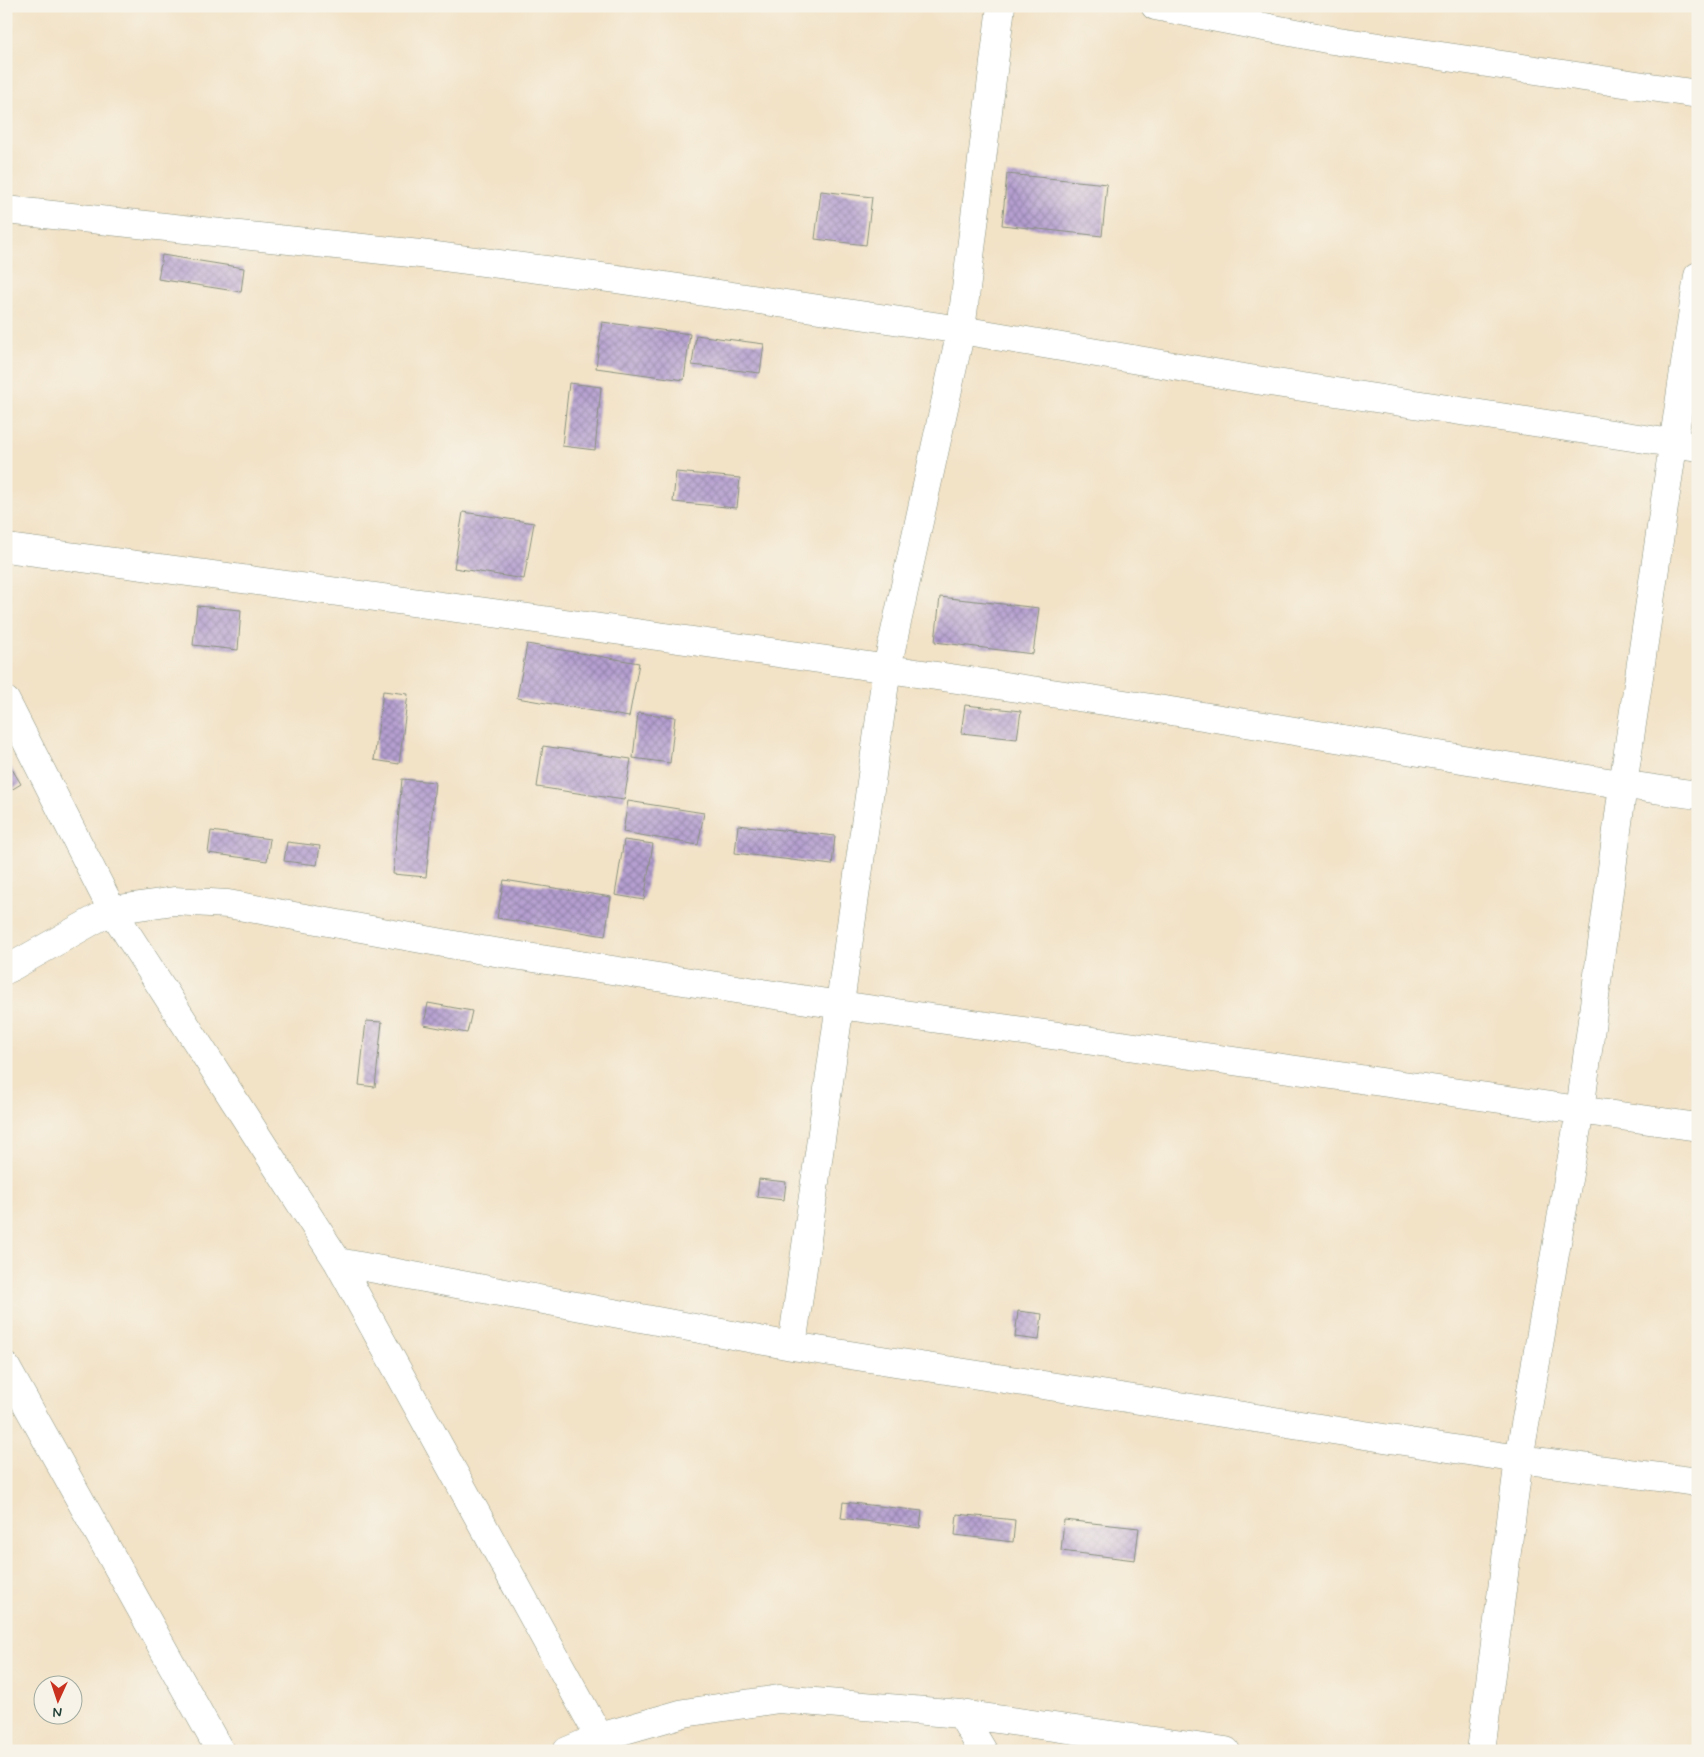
<svg xmlns="http://www.w3.org/2000/svg" width="1704" height="1757" viewBox="0 0 1704 1757" font-family="Mynerve,sans-serif">
<style>
.building{fill:url(#building-cross-hatch)}
.lines{fill:none;stroke-linecap:round;stroke-linejoin:round}
.minor-casing{stroke:#88907d;stroke-width:29}
.minor{stroke:#fff;stroke-width:28}
</style>
<defs>
<pattern id="building-cross-hatch" width="8" height="8" patternUnits="userSpaceOnUse" patternTransform="scale(1.25)"><rect width="8" height="8" fill="#b59fd0"/><path d="M0 0l8 8M0 8l8-8" fill="none" stroke="#9383aa"/></pattern>
</defs>
<rect width="100%" height="100%" fill="#f7f3e8"/>
<filter id="ink" filterUnits="userSpaceOnUse"><feTurbulence type="fractalNoise" baseFrequency=".02" numOctaves="2"/><feDisplacementMap in="SourceGraphic" scale="10" xChannelSelector="R" yChannelSelector="G"/><feConvolveMatrix kernelMatrix="1 2 1 2 8 2 1 2 1" color-interpolation-filters="sRGB"/></filter>
<filter id="wash" filterUnits="userSpaceOnUse"><feTurbulence type="fractalNoise" baseFrequency=".0096" numOctaves="4" result="noise"/><feDisplacementMap in="SourceGraphic" scale="20" xChannelSelector="R" yChannelSelector="G"/><feGaussianBlur stdDeviation="1.12" result="paint"/><feColorMatrix in="noise" values="0 0 0 0 0 0 0 0 0 0 0 0 0 0 0 0 0 1.4 0 .05"/><feComposite in="paint" operator="in"/></filter>
<g filter="url(#wash)">
<rect width="100%" height="100%" fill="#f2e2c6"/>
<g id="blocks">
<path class="building" d="M1007,174L1107,184L1102,236L1002,225Z
M821,191L872,197L866,245L815,239Z
M162,255L244,268L241,292L158,279Z
M602,322L690,334L684,380L596,368Z
M696,335L764,344L760,373L692,365Z
M569,383L601,387L595,450L562,446Z
M676,472L740,478L737,508L673,502Z
M463,512L534,523L524,579L454,568Z
M940,597L1039,608L1033,654L935,642Z
M197,606L241,610L238,650L193,645Z
M527,644L639,663L629,717L517,698Z
M383,691L408,694L399,764L374,760Z
M965,705L1021,711L1017,739L961,733Z
M638,713L675,717L670,763L633,758Z
M543,746L631,759L624,800L537,787Z
M6,759L21,784L6,793Z
M402,779L435,782L426,877L393,874Z
M628,801L704,813L698,845L623,832Z
M738,825L835,836L832,865L735,853Z
M211,831L270,839L267,861L208,853Z
M624,840L653,844L644,900L615,895Z
M287,842L320,846L317,865L284,861Z
M504,880L611,897L605,936L497,918Z
M428,1003L472,1011L467,1033L424,1025Z
M366,1021L382,1022L375,1087L359,1085Z
M759,1179L786,1182L784,1200L757,1197Z
M1018,1311L1042,1314L1039,1340L1015,1337Z
M843,1502L922,1511L920,1528L841,1518Z
M957,1514L1015,1520L1013,1542L955,1535Z
M1064,1520L1139,1528L1135,1560L1061,1551Z"/>
</g>
</g>
<g filter="url(#ink)">
<use href="#blocks" fill-opacity="0" stroke="#88907d" stroke-width="1"/>
<g class="lines">
<g class="minor-casing">
<path id="minor" d="M1155,6L1332,40L1698,94
M6,210L420,254L617,279L961,330L1250,379L1698,447
M6,548C384,597 761,649 1138,706C1325,734 1510,770 1698,795
M6,701L112,910L338,1262L607,1751
M6,970L112,910L174,901L228,904L482,950L840,1005L1698,1127
M338,1262L792,1346L1519,1459L1698,1482
M792,1346L887,668L961,330L1001,6
M6,1367L220,1751
M961,1714L983,1751
M567,1751L600,1737L684,1713L779,1699L961,1714L1226,1751
M1481,1751L1519,1459L1580,1111L1623,785L1698,276"/>
</g>
<use href="#minor" class="minor"/>
</g>
</g>
<rect width="1704" height="1757" fill="none" stroke="#f7f3e8" stroke-width="25"/>
<g transform="translate(58 1700) rotate(183)"><circle r="24" fill="#f7f3e8" stroke="#a1aaa0"/>
<path d="M0-4L9 19L0 12L-9 19Z" fill="#c8321e"/>
<text y="-8" font-size="14" font-weight="bold" text-anchor="middle" fill="#1f3d34">N</text>
</g>
</svg>
